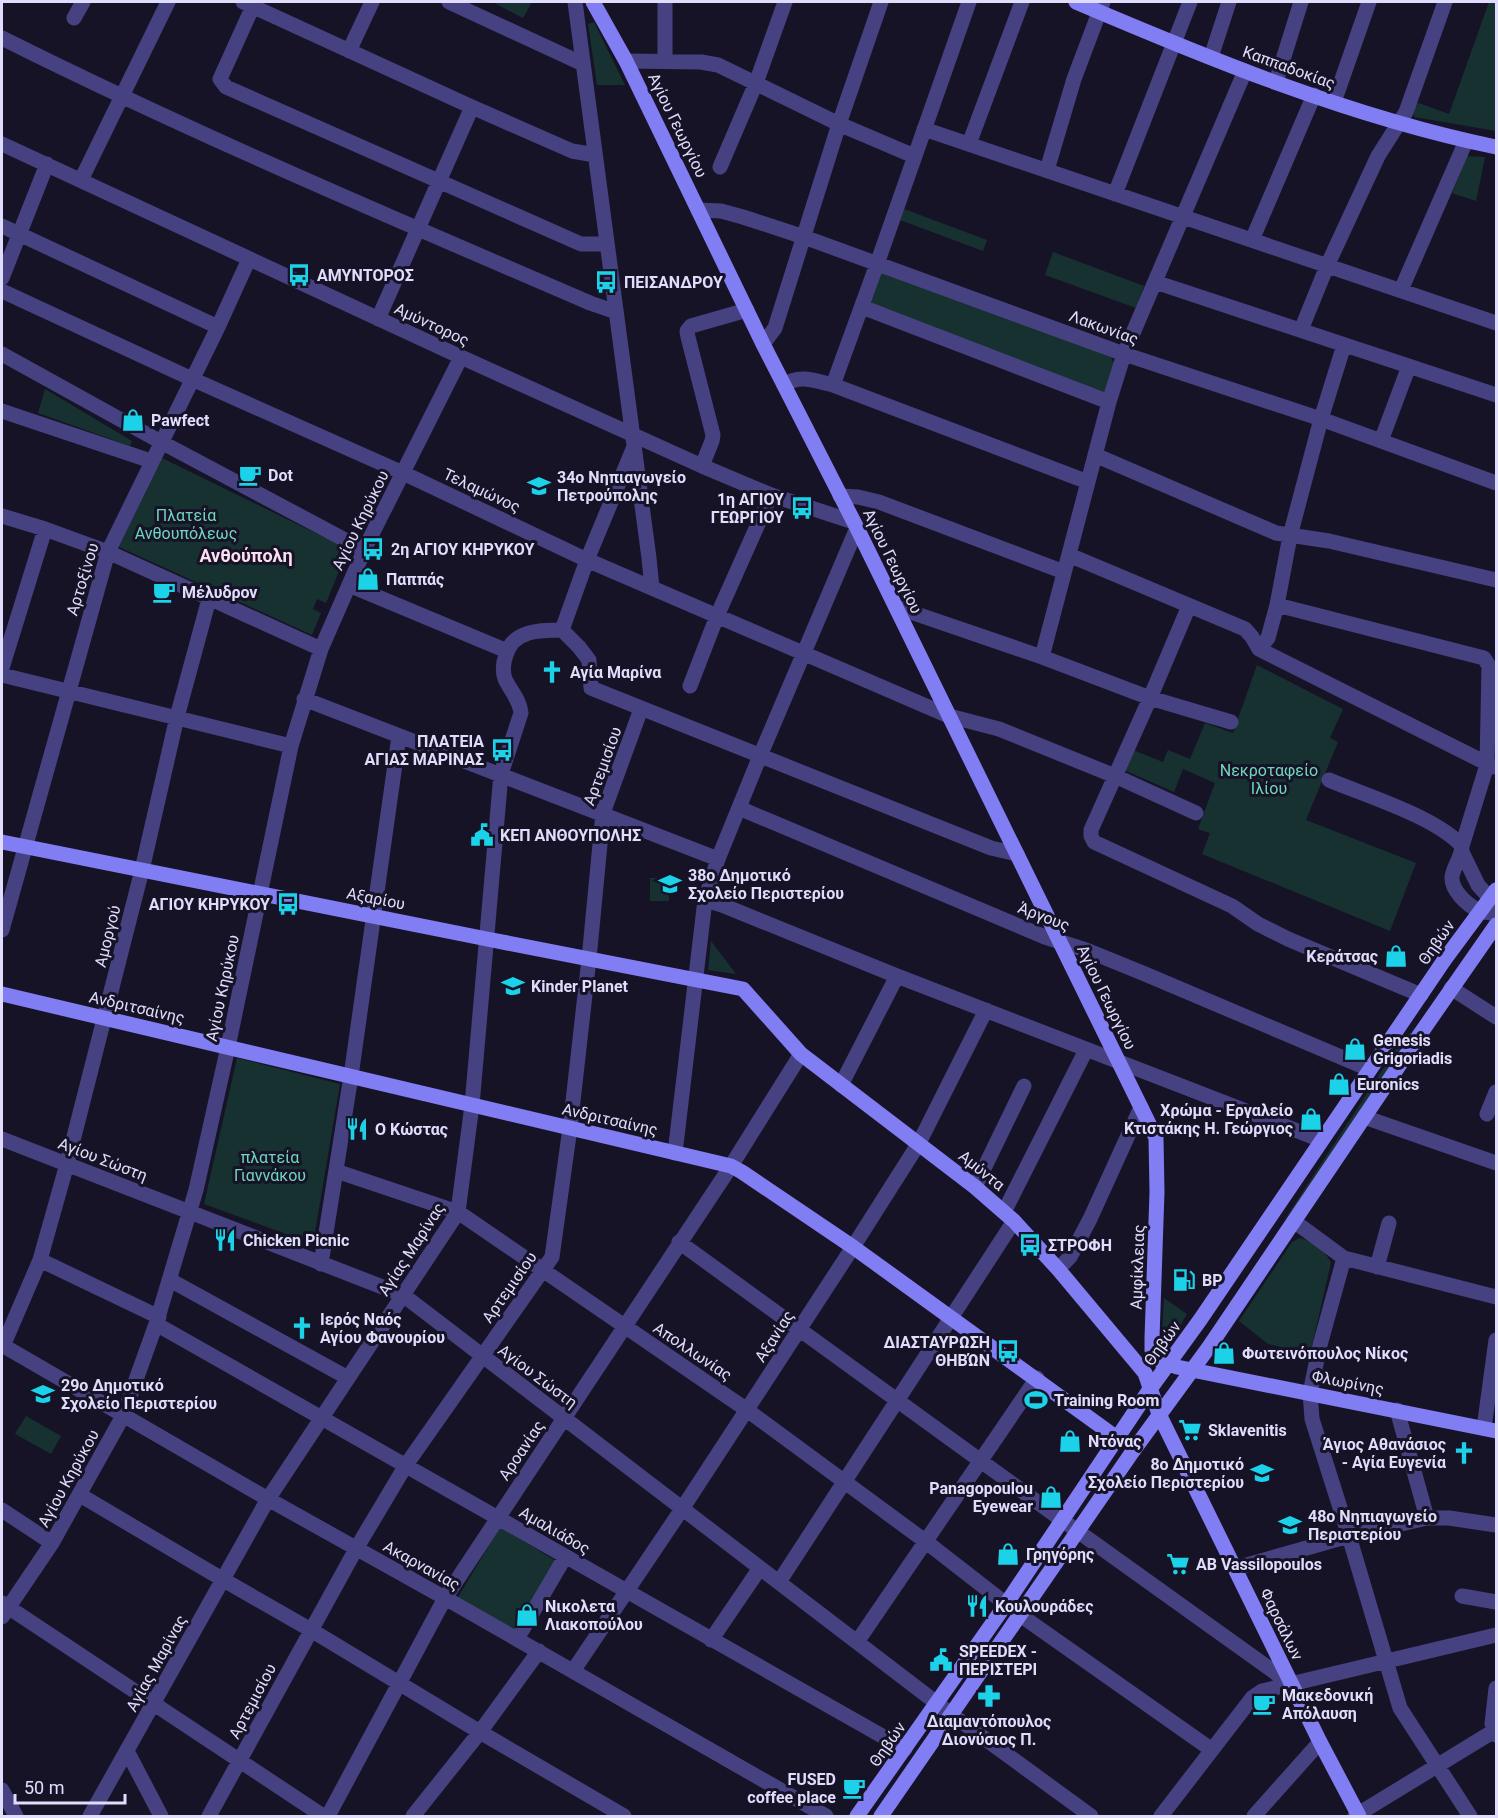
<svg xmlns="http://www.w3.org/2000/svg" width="1498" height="1818" viewBox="0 0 1498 1818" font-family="Roboto,sans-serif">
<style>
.green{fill:#163130}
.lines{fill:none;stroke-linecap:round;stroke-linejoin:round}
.street{stroke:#464282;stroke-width:15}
.secondary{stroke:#817df2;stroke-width:15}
.labels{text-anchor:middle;stroke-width:6;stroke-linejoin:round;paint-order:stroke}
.street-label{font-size:16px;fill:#e0dcfc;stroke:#171327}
.poi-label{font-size:16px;font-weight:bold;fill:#e0dcfc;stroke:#171327;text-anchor:start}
.park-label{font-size:16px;fill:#6ed6bd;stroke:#171327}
.neighbourhood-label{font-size:18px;font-weight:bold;fill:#fcdef1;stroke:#171327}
</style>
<rect width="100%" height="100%" fill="#171327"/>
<path class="green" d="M497,2H532L523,18L496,4Z
M1489,2H1496V131L1414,117L1413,110L1415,104L1419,103L1449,114Z
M594,22L625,85H597L588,24Z
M1467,156L1485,157L1476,201L1452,193Z
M904,209L987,240L983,251L900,220Z
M1053,252L1144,286L1136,308L1045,275Z
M883,269L1111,357L1114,364L1104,396L869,307Z
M45,389L132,441L130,446L38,413Z
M162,458L348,549L326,603L317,599L313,609L321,613L312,635L119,547Z
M1257,665L1343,709L1330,738L1338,742L1306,820L1416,863L1390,931L1202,854L1210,833L1198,829L1215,783L1183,769L1174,792L1124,770L1133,750L1163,762L1168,750L1190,759L1205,723L1233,733Z
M650,878H669V901H650Z
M711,941L736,974L708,970Z
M1419,1023L1300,1201L1283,1222L1396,1049Z
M237,1058L340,1084L313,1244L204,1204Z
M1300,1238C1313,1241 1326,1251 1331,1263L1310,1354L1268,1344L1239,1321L1292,1242Z
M1164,1298L1187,1314L1175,1335L1171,1337L1164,1335L1162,1331Z
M26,1416L61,1436L51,1454L15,1434Z
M500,1527L556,1561L513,1631L458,1597Z"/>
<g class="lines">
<path class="street" d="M243,2L472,107L572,151L595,155
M449,2L583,64
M575,2L649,558L652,588
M665,2V61
M253,6L220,79L226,87L581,244H607
M74,18L83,2
M2,38C194,134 393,218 590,303L616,312
M349,51L372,2
M1211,57L1229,2
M626,61L701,62L718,65L839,124L914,156
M1276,82L1301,2
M1334,102L1369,2
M924,129L1496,323
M2,144L461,357L702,466L771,495L854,522
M969,144L1022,2
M720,167L756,83L785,2
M1047,170L1074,79L1103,2
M81,180L168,2
M1115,194L1190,2
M698,210L721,211L743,217L804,237L1124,354L1321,419L1496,483
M2,226L218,327
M1252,240L1314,95
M2,278L47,164
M1155,282L1496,395
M1401,290L1466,141
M2,291L192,379L403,473L587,560L949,716L999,729L1115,776L1196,813
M862,307L1109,402
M378,319L472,107
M1301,330L1327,266L1378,156L1406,112L1445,2
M763,344L775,328L839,124L881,2
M2,354L161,442L364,550
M784,385C800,374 815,381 833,385L1088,482
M833,385L877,264L969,2
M2,411L151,461
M1381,441L1409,366
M1095,455L1276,533L1329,541L1496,580
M702,466L712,441L713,435L688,337L687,331L691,326L747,310
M840,496L858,497L879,502L1064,572
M2,516L45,529L108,552L321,649
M1069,555L1245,629L1252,637L1259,649L1494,767
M349,585L507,651
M1277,605L1484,658L1489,666L1487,765L1462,846C1462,857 1453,867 1452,877C1451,890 1467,905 1478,910C1483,913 1491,913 1496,913
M1189,606L1150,698L1091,830V836L1094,842L1232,906L1258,924L1288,939L1421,995
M896,607L1042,657L1150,698L1231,722
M562,630L587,560L633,449
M1259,649L1268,638L1277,605L1290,536L1321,419L1344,345
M1042,657L1109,402L1124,354L1245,71
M2,668L45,529
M2,675L291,746
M690,686L717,616L771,495
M304,699L718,859
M1329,780C1367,796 1436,817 1462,846
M739,808L1045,937L1086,950L1145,974L1369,1069
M1462,852L1478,885L1496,905
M705,900L722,905L897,976L1321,1140
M2,930L108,552L218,327L249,259
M1451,988L1496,1017
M841,1085L897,976
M1487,1114L1496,1092
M1364,1117L1496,1163
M2,1139L403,1295L951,1714L1091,1816
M675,1153L705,900L718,859L760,756L857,528
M336,1171L458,1212L747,1410L925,1541L1006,1604
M975,1187L1024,1086
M1004,1212L1086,1050
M1295,1222L1344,1258L1496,1297
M679,1242L1062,1520L1291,1684
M1344,1258L1320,1345L1310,1393L1312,1419L1349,1536L1400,1708L1470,1816
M40,1260L159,1317
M321,1264L351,1076L399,736
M1377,1267L1389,1223
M1058,1269L1070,1257L1090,1219L1141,1107
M170,1280L348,1378
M156,1324L905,1749
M2,1345L268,1499L445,1598L826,1816
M3,1346L40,1260L67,1164L142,870L177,717L209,599
M1397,1410L1427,1518
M1484,1428L1496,1340
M80,1495L222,1579L311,1630L480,1732L624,1816
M2,1510L52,1543
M1236,1568L1349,1536L1427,1518H1449L1496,1525
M779,1582L1014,1221
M1462,1596L1496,1602
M2,1603L323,1816
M1020,1615L1212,1750
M2,1617L52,1543L123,1416L156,1324L196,1190L228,1047L291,746L321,649L349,585L367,544L461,357
M517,1639L565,1557
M711,1640L760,1568
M857,1642L1037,1378
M573,1671L682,1509L853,1247L919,1143L986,1010
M1496,1688L1492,1724L1496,1735
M127,1751L161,1816
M2,1790L16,1816
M90,1816L268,1499L458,1212L472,1105L501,774L521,713C520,700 510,690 505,679C502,670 503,663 506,655C513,630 540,630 562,630L579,647L589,660L591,688L991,848L1017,854
M209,1816L356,1549L406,1465L552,1257L570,1128L589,959L603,813L641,709
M328,1816L445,1598L731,1166L801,1054
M413,1816L480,1732L539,1651
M1161,1816L1252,1698L1262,1691L1496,1635
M1254,1816L1320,1742
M1355,1816L1494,1731"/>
<path class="secondary" d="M593,2L626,61L763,344L857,528L1156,1138L1157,1192L1152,1338V1350L1155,1359L1177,1367L1496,1431
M1076,2C1212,60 1351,117 1496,147
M2,842L487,939L743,989L801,1054L975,1187L1014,1221L1058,1269L1145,1373L1159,1414L1320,1742L1359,1816
M2,994L731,1166L742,1172L853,1247L1117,1438
M857,1816L1006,1604L1150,1389L1200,1320L1445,959L1496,890
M881,1816L1133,1451L1209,1347L1425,1027L1496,925"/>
</g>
<defs>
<g id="bus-bare" transform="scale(1.8)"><path d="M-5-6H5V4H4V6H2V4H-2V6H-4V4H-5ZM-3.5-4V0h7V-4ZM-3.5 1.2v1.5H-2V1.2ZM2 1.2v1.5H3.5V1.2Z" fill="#1bd2e9" stroke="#171327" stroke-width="2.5" paint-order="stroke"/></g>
<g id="shop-bare" transform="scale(1.8)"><path d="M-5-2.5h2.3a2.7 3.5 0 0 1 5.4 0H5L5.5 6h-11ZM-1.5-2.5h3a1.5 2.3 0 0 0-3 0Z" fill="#1bd2e9" stroke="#171327" stroke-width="2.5" paint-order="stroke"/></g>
<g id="cafe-bare" transform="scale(1.8)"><path d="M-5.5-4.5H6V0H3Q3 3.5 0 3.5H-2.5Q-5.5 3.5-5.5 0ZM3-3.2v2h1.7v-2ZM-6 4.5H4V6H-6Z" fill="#1bd2e9" stroke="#171327" stroke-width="2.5" paint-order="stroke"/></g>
<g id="school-bare" transform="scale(1.8)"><path d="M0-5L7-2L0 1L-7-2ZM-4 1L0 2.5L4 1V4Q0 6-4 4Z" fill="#1bd2e9" stroke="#171327" stroke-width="2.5" paint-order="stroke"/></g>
<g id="church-bare" transform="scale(1.8)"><path d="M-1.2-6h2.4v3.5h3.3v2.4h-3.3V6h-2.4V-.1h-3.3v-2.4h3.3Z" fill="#1bd2e9" stroke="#171327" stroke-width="2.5" paint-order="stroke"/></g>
<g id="civic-bare" transform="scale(1.8)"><path d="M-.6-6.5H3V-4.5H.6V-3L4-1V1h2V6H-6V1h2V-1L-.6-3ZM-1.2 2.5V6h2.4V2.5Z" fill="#1bd2e9" stroke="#171327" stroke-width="2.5" paint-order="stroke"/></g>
<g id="restaurant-bare" transform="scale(1.8)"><path d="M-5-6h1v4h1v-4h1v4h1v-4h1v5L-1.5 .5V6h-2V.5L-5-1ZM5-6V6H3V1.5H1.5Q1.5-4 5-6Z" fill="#1bd2e9" stroke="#171327" stroke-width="2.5" paint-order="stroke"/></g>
<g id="fuel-bare" transform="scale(1.8)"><path d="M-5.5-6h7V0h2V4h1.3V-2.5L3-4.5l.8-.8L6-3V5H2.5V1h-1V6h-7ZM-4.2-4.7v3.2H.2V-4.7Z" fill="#1bd2e9" stroke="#171327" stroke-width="2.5" paint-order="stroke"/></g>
<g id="stadium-bare" transform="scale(1.8)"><path d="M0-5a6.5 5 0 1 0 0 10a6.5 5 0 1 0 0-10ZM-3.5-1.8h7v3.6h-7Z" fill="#1bd2e9" stroke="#171327" stroke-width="2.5" paint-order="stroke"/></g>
<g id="supermarket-bare" transform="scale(1.8)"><path d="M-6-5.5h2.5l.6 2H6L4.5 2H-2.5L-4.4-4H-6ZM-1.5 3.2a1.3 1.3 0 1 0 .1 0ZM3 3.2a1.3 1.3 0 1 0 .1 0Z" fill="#1bd2e9" stroke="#171327" stroke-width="2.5" paint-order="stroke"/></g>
<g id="pharmacy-bare" transform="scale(1.8)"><path d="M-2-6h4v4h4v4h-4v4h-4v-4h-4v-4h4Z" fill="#1bd2e9" stroke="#171327" stroke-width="2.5" paint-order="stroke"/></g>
</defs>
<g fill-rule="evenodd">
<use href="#bus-bare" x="299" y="275"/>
<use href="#bus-bare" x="606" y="282"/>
<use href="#shop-bare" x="133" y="420"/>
<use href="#cafe-bare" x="250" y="475"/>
<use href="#school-bare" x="539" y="486"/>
<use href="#bus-bare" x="802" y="508"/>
<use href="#bus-bare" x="373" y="549"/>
<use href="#shop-bare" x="368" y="579"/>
<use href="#cafe-bare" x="164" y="592"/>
<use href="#church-bare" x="552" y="672"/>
<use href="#bus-bare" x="502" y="750"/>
<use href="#civic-bare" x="482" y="835"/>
<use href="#school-bare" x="670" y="884"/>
<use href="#bus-bare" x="288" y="904"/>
<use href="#shop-bare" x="1396" y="956"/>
<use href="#school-bare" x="513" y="986"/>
<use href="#shop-bare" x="1355" y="1049"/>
<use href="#shop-bare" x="1339" y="1084"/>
<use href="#shop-bare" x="1311" y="1119"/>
<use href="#restaurant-bare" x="357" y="1129"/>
<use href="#restaurant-bare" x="225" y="1240"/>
<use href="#bus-bare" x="1030" y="1245"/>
<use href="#fuel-bare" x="1184" y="1280"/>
<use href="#church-bare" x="302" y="1328"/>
<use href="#bus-bare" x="1008" y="1351"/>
<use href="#shop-bare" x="1224" y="1353"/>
<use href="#school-bare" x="43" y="1394"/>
<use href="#stadium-bare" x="1036" y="1400"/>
<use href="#supermarket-bare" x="1190" y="1430"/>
<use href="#shop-bare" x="1070" y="1441"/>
<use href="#church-bare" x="1464" y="1453"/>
<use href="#school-bare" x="1262" y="1473"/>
<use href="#shop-bare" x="1051" y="1497"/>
<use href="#school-bare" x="1290" y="1525"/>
<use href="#shop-bare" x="1008" y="1554"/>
<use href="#supermarket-bare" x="1178" y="1564"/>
<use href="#restaurant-bare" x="977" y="1606"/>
<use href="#shop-bare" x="527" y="1615"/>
<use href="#civic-bare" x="941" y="1660"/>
<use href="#pharmacy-bare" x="989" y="1696"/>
<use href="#cafe-bare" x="1264" y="1704"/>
<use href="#cafe-bare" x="854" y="1788"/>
</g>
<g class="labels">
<g class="street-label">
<text transform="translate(1289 67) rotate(20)" y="6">Καππαδοκίας</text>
<text transform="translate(678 125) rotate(64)" y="6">Αγίου Γεωργίου</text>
<text transform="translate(432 324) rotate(25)" y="6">Αμύντορος</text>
<text transform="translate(1104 327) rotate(20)" y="6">Λακωνίας</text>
<text transform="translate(482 490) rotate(25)" y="6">Τελαμώνος</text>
<text transform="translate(360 520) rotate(-64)" y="6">Αγίου Κηρύκου</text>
<text transform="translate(893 561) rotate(64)" y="6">Αγίου Γεωργίου</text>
<text transform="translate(82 579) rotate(-73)" y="6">Αρτοξίνου</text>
<text transform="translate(602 766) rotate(-70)" y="6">Αρτεμισίου</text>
<text transform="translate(376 898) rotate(11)" y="6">Αξαρίου</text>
<text transform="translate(1044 916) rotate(21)" y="6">Άργους</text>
<text transform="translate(107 936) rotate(-76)" y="6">Αμοργού</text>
<text transform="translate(1436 942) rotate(-55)" y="6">Θηβών</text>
<text transform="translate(222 988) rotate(-78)" y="6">Αγίου Κηρύκου</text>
<text transform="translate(1107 997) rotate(64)" y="6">Αγίου Γεωργίου</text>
<text transform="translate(137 1007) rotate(13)" y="6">Ανδριτσαίνης</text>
<text transform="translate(610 1119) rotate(13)" y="6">Ανδριτσαίνης</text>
<text transform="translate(103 1159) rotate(21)" y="6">Αγίου Σώστη</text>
<text transform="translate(982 1170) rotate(39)" y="6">Αμύντα</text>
<text transform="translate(411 1249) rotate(-57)" y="6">Αγίας Μαρίνας</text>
<text transform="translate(1137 1267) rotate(-88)" y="6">Αμφίκλειας</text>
<text transform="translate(509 1287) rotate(-55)" y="6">Αρτεμισίου</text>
<text transform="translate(774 1336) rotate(-57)" y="6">Αξανίας</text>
<text transform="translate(1162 1343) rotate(-54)" y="6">Θηβών</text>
<text transform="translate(693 1351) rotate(34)" y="6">Απολλωνίας</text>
<text transform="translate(538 1376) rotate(37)" y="6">Αγίου Σώστη</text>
<text transform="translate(1348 1382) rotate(11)" y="6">Φλωρίνης</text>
<text transform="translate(521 1450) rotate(-56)" y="6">Αροανίας</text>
<text transform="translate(68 1478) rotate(-61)" y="6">Αγίου Κηρύκου</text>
<text transform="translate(555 1530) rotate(30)" y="6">Αμαλιάδος</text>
<text transform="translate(422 1565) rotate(29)" y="6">Ακαρνανίας</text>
<text transform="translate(1282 1624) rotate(64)" y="6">Φαρσάλων</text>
<text transform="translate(156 1663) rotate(-61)" y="6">Αγίας Μαρίνας</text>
<text transform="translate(252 1701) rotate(-62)" y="6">Αρτεμισίου</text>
<text transform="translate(887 1744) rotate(-55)" y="6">Θηβών</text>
</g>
<g class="poi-label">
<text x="317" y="281">ΑΜΥΝΤΟΡΟΣ</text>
<text x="624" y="288">ΠΕΙΣΑΝΔΡΟΥ</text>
<text x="151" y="426">Pawfect</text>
<text x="268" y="481">Dot</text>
<text x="557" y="483">34ο Νηπιαγωγείο<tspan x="557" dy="18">Πετρούπολης</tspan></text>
<text x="784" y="505" text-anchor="end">1η ΑΓΙΟΥ<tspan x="784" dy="18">ΓΕΩΡΓΙΟΥ</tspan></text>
<text x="391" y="555">2η ΑΓΙΟΥ ΚΗΡΥΚΟΥ</text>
<text x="386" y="585">Παππάς</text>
<text x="182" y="598">Μέλυδρον</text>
<text x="570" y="678">Αγία Μαρίνα</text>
<text x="484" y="747" text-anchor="end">ΠΛΑΤΕΙΑ<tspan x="484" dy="18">ΑΓΙΑΣ ΜΑΡΙΝΑΣ</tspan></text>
<text x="500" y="841">ΚΕΠ ΑΝΘΟΥΠΟΛΗΣ</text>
<text x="688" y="881">38ο Δημοτικό<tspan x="688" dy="18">Σχολείο Περιστερίου</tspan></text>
<text x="270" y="910" text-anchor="end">ΑΓΙΟΥ ΚΗΡΥΚΟΥ</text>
<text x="1378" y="962" text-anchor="end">Κεράτσας</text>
<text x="531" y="992">Kinder Planet</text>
<text x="1373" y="1046">Genesis<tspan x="1373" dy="18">Grigoriadis</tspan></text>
<text x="1357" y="1090">Euronics</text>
<text x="1293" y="1116" text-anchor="end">Χρώμα - Εργαλείο<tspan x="1293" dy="18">Κτιστάκης Η. Γεώργιος</tspan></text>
<text x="375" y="1135">Ο Κώστας</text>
<text x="243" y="1246">Chicken Picnic</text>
<text x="1048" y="1251">ΣΤΡΟΦΗ</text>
<text x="1202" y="1286">BP</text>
<text x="320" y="1325">Ιερός Ναός<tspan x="320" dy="18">Αγίου Φανουρίου</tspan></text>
<text x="990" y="1348" text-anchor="end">ΔΙΑΣΤΑΥΡΩΣΗ<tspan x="990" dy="18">ΘΗΒΏΝ</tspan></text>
<text x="1242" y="1359">Φωτεινόπουλος Νίκος</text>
<text x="61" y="1391">29o Δημοτικό<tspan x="61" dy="18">Σχολείο Περιστερίου</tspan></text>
<text x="1054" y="1406">Training Room</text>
<text x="1208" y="1436">Sklavenitis</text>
<text x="1088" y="1447">Ντόνας</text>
<text x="1446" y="1450" text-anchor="end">Άγιος Αθανάσιος<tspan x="1446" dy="18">- Αγία Ευγενία</tspan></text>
<text x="1244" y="1470" text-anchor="end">8ο Δημοτικό<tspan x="1244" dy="18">Σχολείο Περιστερίου</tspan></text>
<text x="1033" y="1494" text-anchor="end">Panagopoulou<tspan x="1033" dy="18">Eyewear</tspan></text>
<text x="1308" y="1522">48ο Νηπιαγωγείο<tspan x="1308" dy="18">Περιστερίου</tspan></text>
<text x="1026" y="1560">Γρηγόρης</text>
<text x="1196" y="1570">AB Vassilopoulos</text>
<text x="545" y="1612">Νικολετα<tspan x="545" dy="18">Λιακοπούλου</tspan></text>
<text x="995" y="1612">Κουλουράδες</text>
<text x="959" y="1657">SPEEDEX -<tspan x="959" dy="18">ΠΕΡΙΣΤΕΡΙ</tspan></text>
<text x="1282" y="1701">Μακεδονική<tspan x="1282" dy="18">Απόλαυση</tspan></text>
<text x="989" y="1727" text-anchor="middle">Διαμαντόπουλος<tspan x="989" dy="18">Διονύσιος Π.</tspan></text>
<text x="836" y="1785" text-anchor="end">FUSED<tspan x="836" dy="18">coffee place</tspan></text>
</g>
<g class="park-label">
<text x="186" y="521">Πλατεία<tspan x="186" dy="18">Ανθουπόλεως</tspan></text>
<text x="1269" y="776">Νεκροταφείο<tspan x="1269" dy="18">Ιλίου</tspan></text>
<text x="270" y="1163">πλατεία<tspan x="270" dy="18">Γιαννάκου</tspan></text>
</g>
<g class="neighbourhood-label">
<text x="246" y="562">Ανθούπολη</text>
</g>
</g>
<rect width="1498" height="1818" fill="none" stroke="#e0dcfc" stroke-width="6"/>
<path d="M15 1794v9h110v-9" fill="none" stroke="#e0dcfc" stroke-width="3"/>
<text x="24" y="1794" font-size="18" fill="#e0dcfc" stroke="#171327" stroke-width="4.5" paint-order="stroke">50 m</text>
</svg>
